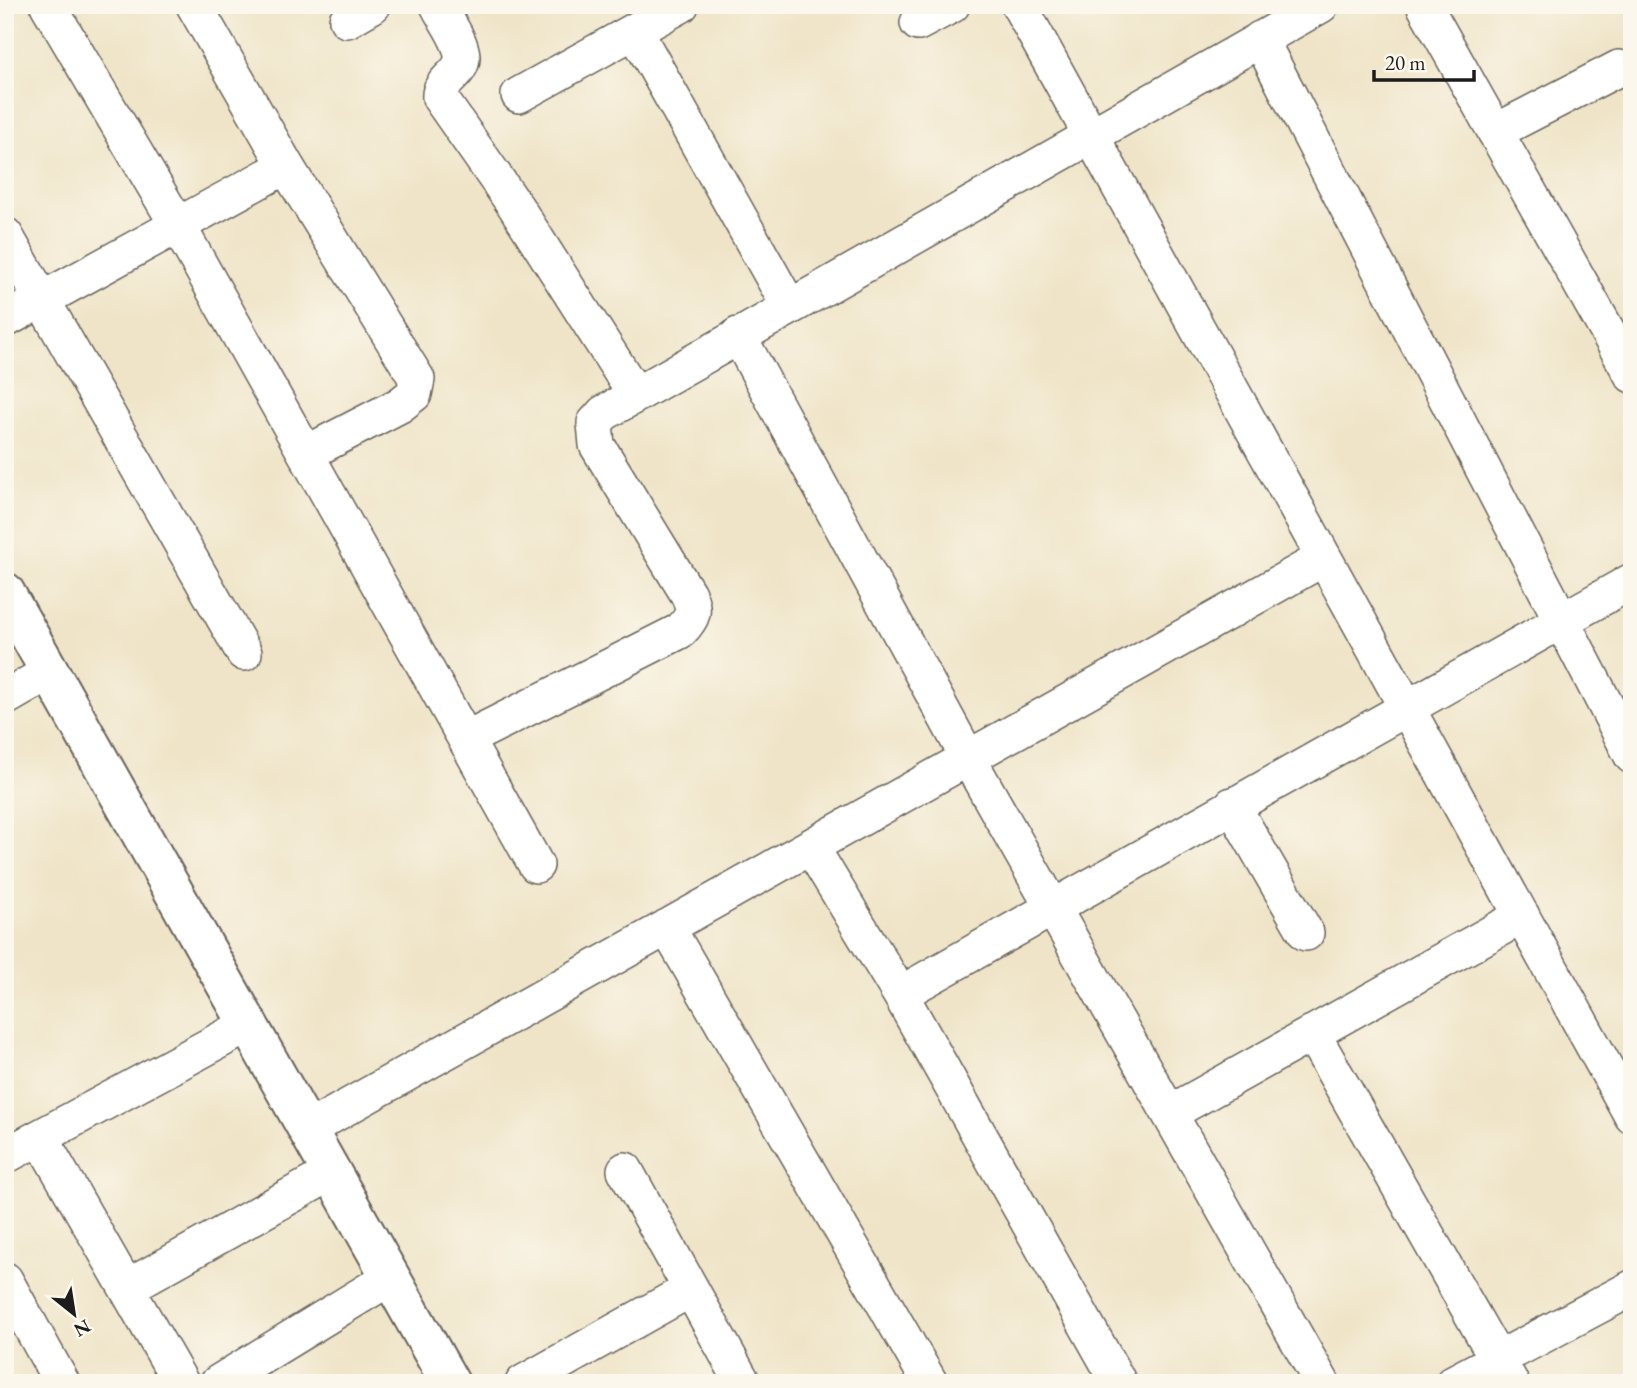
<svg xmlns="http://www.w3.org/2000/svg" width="1637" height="1388" viewBox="0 0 1637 1388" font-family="'EB Garamond',serif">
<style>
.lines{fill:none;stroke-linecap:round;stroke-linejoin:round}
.street-casing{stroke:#666258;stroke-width:38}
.secondary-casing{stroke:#666258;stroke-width:42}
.street{stroke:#fff;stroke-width:35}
.secondary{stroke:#fff;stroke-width:38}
</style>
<rect width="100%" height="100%" fill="#fbf7ec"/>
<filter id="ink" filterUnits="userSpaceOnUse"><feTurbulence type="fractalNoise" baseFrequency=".0143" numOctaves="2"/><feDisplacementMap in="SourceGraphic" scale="14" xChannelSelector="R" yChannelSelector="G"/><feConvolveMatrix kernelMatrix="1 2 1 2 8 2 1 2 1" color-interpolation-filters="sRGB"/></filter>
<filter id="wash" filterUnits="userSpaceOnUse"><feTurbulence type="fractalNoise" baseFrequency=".00686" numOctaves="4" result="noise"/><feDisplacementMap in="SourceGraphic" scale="28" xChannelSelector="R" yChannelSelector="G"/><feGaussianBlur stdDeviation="1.57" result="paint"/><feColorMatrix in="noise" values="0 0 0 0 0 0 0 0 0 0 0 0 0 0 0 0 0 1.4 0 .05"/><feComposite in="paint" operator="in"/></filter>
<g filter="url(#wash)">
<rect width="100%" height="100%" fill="#efe4c7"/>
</g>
<g filter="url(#ink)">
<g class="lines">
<g class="street-casing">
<path id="street" d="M48,5L177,224L536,865
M194,5L286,166L417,379L414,394L400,405L307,453
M438,5C445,20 461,40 462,56C463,75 438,80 440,98L516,207L635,394
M1019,5L1632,1116
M1424,5L1632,375
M347,20L373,5
M918,23L952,5
M635,31L789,306
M1260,39L1632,756
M519,95L681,5
M1495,132L1619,68
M5,235L244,653
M5,320L286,166
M738,335L968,758L1322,1383
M5,698L50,672
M468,738L680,631C693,618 696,611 688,594L597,445L595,423L604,413L1321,5
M1232,805L1306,933
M811,847L900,994L1119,1383
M667,927L930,1383
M900,994L1632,581
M1312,1033L1511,1383
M1170,1113L1522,916
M308,1129L1324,558
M40,1137L181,1383
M5,1156L250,1024
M625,1170L743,1383
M5,1280L62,1383
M128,1287L333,1172
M218,1383L391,1277
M523,1383L691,1289
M1453,1383L1632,1288"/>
</g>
<g class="secondary-casing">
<path id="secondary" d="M5,592L450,1383"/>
</g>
<use href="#street" class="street"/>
<use href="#secondary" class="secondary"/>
</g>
</g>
<rect width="1637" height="1388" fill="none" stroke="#fbf7ec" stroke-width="28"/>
<g transform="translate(74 1314) rotate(150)" stroke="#fbf7ec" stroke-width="5" paint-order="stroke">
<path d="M0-5L12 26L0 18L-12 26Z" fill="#1c1c1c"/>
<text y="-10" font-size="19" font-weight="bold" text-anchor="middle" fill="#1c1c1c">N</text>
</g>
<path d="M1374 70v10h100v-10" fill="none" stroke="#1c1c1c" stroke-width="3.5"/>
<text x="1385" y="70" font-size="21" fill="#1c1c1c" stroke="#fbf7ec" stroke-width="5" paint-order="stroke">20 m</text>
</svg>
